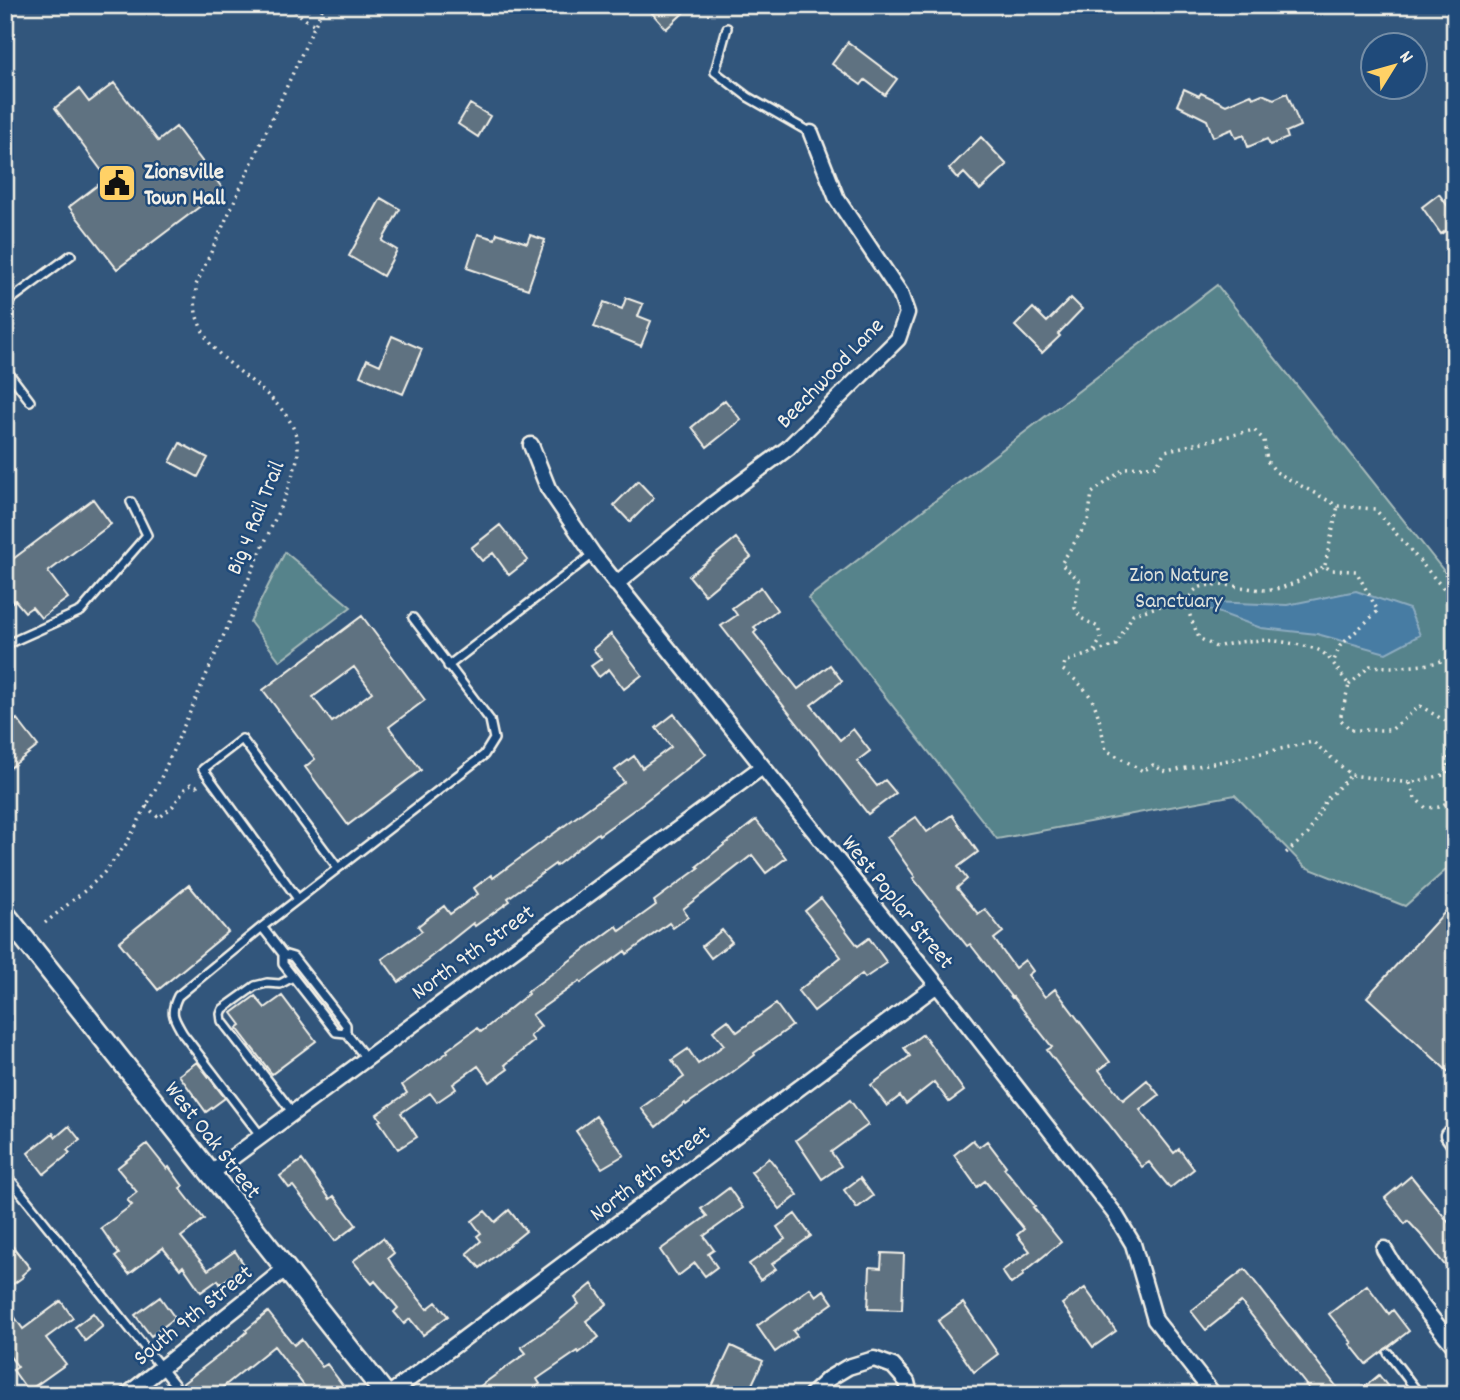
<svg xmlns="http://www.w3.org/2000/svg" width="1460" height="1400" viewBox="0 0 1460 1400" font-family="Dekko,sans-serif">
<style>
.green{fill:#57838b;stroke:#a6baba;stroke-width:2}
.water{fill:#467ca3;stroke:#8cabbf;stroke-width:2}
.building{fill:#5f7281;stroke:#f4f1e8;stroke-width:2;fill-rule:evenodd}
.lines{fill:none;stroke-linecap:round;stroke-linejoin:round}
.service-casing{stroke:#f4f1e8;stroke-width:12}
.minor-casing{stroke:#f4f1e8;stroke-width:19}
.secondary-casing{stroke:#f4f1e8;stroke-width:24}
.path{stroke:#f4f1e8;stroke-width:3.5;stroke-dasharray:2 5;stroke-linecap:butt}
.service{stroke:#1f4a7a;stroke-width:7}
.minor{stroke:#1f4a7a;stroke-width:14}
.secondary{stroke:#1f4a7a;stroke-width:19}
.labels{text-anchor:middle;stroke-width:5;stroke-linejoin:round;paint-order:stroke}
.poi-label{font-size:23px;font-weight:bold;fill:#f4f1e8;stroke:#1f4a7a;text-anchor:start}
.street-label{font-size:23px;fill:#f4f1e8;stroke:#1f4a7a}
.park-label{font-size:23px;fill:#dce0da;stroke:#1f4a7a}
</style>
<rect width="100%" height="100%" fill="#32567c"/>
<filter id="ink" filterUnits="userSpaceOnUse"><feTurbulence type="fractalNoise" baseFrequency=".0143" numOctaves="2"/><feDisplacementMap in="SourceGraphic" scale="14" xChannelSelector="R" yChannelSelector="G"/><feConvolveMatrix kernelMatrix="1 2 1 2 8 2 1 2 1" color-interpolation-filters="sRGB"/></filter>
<g filter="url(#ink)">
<path class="green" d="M1217,285L1455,585V862L1405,906L1305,867L1235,795L997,839L808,598Z
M285,552L351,607L280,661L250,622Z"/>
<path class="water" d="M1356,591L1409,609L1420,635L1386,653L1317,634L1261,628L1209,609L1211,602L1287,605Z"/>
<path class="building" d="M645,5H692L666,29Z
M848,42L897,79L885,95L865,80L861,85L832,64Z
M114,83L158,141L176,127L223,189L117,269L69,207L107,178L55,108L79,89L89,102Z
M1184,89L1199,96L1201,93L1226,105L1251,94L1253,98L1262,94L1274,99L1287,93L1300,126L1286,132L1288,138L1270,145L1267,139L1248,147L1244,135L1236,138L1232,129L1213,137L1207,120L1177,105Z
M470,104L490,116L478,137L458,124Z
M981,137L1007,165L980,190L964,173L958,179L949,169Z
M1439,194L1455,216V224L1441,234L1422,207Z
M381,198L400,209L382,241L397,250L383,276L349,256Z
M497,233L527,243L530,235L545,240L528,289L467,268L478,234L495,239Z
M626,298L643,304L638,316L651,321L641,346L594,327L604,302L622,309Z
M1071,298L1082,309L1058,334L1060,336L1042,353L1015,326L1033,308L1047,322Z
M392,336L422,349L403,394L360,376L367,359L380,365Z
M725,400L741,420L707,447L692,427Z
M180,443L208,458L198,477L170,462Z
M638,481L654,498L630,522L614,505Z
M93,499L111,524L48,572L68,598L41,618L32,607L25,612L15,600L5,607V565Z
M500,525L528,560L509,575L493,553L482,561L471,548Z
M736,538L751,557L705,595L689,576Z
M761,587L777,610L754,627L757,630L754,633L798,689L830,665L842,681L811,705L840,740L853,729L870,751L857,761L877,786L885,780L896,793L868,814L721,626L737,615L732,608Z
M362,616L425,700L389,727L421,770L348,825L305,767L315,759L263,690ZM354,667L372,692L332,722L313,697Z
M611,634L642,675L624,689L609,669L599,677L591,666L601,659L593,649Z
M674,714L706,754L635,809L599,835L598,833L556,866L555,864L508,898L510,901L475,926L473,923L428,959L429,960L399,982L382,959L422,931L418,926L444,906L450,914L478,894L474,888L491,875L493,878L624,782L615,770L634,756L642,768L671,747L656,728Z
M17,719L38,746L5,772V728Z
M952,815L978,852L958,867L967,879L957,888L978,914L985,909L1003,932L994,939L1015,968L1025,960L1033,971L1028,975L1045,997L1055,989L1110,1062L1099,1070L1123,1100L1147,1080L1159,1095L1140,1110L1174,1153L1179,1149L1194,1169L1170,1188L1149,1162L1142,1167L1108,1123L1069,1079L1047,1050L1052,1047L1013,997L1012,998L970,944L967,946L913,878L915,877L887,837L916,817L927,832Z
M756,820L786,858L766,873L752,855L683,909L688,917L673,928L669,923L627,954L625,951L581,983L580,981L532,1015L541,1026L530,1036L534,1041L505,1065L508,1069L490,1082L478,1066L453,1084L456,1089L437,1102L430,1093L401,1113L417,1137L398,1149L379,1121L381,1120L377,1114L407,1093L402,1085L448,1052L447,1050L477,1028L481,1032L528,994L527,992L617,926L620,931L656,905L654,901L699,868L697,866Z
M189,885L228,932L158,990L119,942Z
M821,898L858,946L869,938L887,963L865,978L862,974L814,1011L798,991L841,957L805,911Z
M1455,901V1078L1367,997Z
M722,930L732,942L711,958L702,946Z
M255,996L265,1008L282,996L316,1041L272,1074L237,1028L241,1025L232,1013Z
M776,1004L792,1026L754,1053L755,1055L730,1074L686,1105L685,1103L656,1127L641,1108L684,1077L672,1060L688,1049L698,1064L724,1045L713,1031L728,1020L737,1032Z
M923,1034L964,1091L949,1102L934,1082L906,1104L900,1096L887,1106L871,1085L910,1056L904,1048Z
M197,1062L225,1098L206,1112L179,1075Z
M850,1100L868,1125L831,1152L841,1166L822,1179L796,1140Z
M596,1116L624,1155L602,1168L576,1131Z
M69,1126L80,1140L67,1150L70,1153L44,1174L28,1153L53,1133L56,1137Z
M973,1140L979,1147L987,1141L1006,1166L1004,1168L1035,1206L1033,1207L1061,1242L1023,1273L1024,1275L1011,1284L1002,1271L1030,1251L1017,1235L1024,1229L985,1181L977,1187L954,1155Z
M147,1144L167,1169L169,1167L183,1186L180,1188L204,1219L181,1237L208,1270L235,1251L245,1266L220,1284L218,1280L201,1292L183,1266L180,1269L163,1248L129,1274L115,1257L119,1254L101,1228L132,1205L127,1200L137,1192L117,1168Z
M769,1158L798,1195L780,1209L751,1172Z
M302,1160L330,1199L334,1196L356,1225L335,1241L293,1186L289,1188L280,1176Z
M1411,1176L1455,1230V1278L1420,1234L1408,1221L1405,1224L1385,1198Z
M860,1178L873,1196L857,1208L844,1190Z
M729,1188L743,1208L704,1236L714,1250L708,1254L717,1267L705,1276L695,1263L678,1276L660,1250L707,1216L701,1209Z
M509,1210L526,1231L480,1268L467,1253L481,1241L477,1236L481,1233L472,1221L485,1211L495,1222Z
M795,1214L811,1236L772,1264L776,1269L760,1280L749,1264L785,1239L777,1227Z
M5,1237L30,1268L22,1275L23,1277L5,1290Z
M383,1238L394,1253L388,1258L393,1266L427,1309L436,1302L448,1316L423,1335L410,1319L404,1324L394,1312L398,1308L375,1281L372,1284L353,1261Z
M882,1253L904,1254L902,1310L868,1309L870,1267L881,1268Z
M1245,1269L1343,1395H1314L1241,1302L1206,1330L1191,1311Z
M592,1284L607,1304L586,1321L599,1337L579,1353L578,1351L537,1379L540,1384L525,1395H468L526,1353L521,1347L556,1323L579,1304L575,1298Z
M1367,1285L1389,1314L1393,1310L1409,1331L1366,1364L1350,1344L1352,1343L1329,1314Z
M810,1288L816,1296L824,1290L833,1303L793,1331L797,1336L775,1352L757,1326Z
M1085,1288L1116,1331L1093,1347L1062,1304Z
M160,1297L175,1318L151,1336L135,1315Z
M61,1301L73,1318L46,1338L66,1364L28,1391L13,1370L18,1367L5,1350V1303L23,1329Z
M963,1303L998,1354L974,1372L938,1321Z
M268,1312L294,1345L301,1339L322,1367L327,1364L350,1395H311L274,1346L213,1395H189L182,1384L222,1353L247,1332L246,1330Z
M93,1313L103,1326L85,1341L75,1327Z
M731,1346L763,1361L747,1395H708Z
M1379,1375L1394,1395H1355Z"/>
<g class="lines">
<g class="service-casing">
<path id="service" d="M727,28L715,72L748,97L811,133
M5,304L71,255
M5,368L30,401
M5,645L81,611L147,535L131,502
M448,666L593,554
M298,899L203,769L242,739L338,868
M283,954V964L336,1032L346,1033V1025L293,957L283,954L262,927L484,755L494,739L490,720L413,618
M346,1033L366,1058
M293,1113L222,1021L221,1014L223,1009L255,986L267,983L280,984L293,977
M261,1136L183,1034C174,1018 169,1014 178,996L262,927
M13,1183L183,1395
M1388,1353L1420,1395"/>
</g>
<g class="minor-casing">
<path id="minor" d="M531,445L548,488L593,554L937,985L1115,1214L1133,1244L1155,1320L1214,1395
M616,584L713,504L788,448L898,339L907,313L900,293L837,199L811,133
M1448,1135L1455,1145
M210,1174L762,767
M1384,1249C1404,1284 1429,1316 1455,1347
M5,1393L7,1395
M127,1395L285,1269
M388,1395L937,985
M811,1395L828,1379L848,1367L874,1359L893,1366L907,1382L910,1395"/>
</g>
<g class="secondary-casing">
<path id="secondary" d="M5,914L386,1395"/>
</g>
<path class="path" d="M290,5L303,18L316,26
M1325,565L1338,506
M1188,607L1168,604L1133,614L1116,645L1065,662L1063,670C1099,697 1096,708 1106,750L1143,771L1153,765L1166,772L1234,759L1313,742L1351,775L1410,783L1447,774L1452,725L1420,706L1391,730H1351L1340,719L1349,685L1333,663L1340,646L1378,611L1356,571L1330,570L1325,566C1307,576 1290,588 1269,590C1249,592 1189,569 1188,606C1188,614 1196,630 1199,638L1216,647C1249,639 1266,638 1300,645C1317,649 1322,649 1333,663
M1094,651L1101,639L1098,627L1081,618L1075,608L1079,580L1061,564L1088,521L1092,493L1125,468L1156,466L1165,451L1254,430L1264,440L1267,461L1276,472L1338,506L1375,509L1455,602
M1349,685L1370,666C1392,668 1438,668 1455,654
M1410,783L1415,798L1426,808L1439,807L1455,798
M146,806L159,818L173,806L186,787L191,784L197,786L199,783
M1286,853L1308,834L1326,800L1351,775
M45,923L87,889L103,874L127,843L160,780L286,494C290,481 297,466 298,452C300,405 239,378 212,346C206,339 200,326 197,317C194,308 196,295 196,285L324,5"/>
<use href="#service" class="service"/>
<use href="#minor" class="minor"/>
<use href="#secondary" class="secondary"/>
</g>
</g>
<defs>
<g id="civic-square" transform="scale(2.0125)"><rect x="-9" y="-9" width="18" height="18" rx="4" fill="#ffd166" stroke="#1f4a7a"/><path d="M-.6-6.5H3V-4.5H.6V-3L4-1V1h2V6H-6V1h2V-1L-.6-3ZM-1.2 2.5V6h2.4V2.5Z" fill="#111"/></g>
</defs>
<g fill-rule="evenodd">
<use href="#civic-square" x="117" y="183"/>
</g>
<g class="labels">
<g class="poi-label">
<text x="144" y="178">Zionsville<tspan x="144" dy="26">Town Hall</tspan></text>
</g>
<g class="street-label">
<text transform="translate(829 372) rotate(-46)" y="8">Beechwood Lane</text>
<text transform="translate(254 517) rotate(-68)" y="8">Big 4 Rail Trail</text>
<text transform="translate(899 901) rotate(51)" y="8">West Poplar Street</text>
<text transform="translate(472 951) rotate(-36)" y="8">North 9th Street</text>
<text transform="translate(214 1139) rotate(52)" y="8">West Oak Street</text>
<text transform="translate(649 1172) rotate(-37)" y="8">North 8th Street</text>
<text transform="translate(192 1314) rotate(-39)" y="8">South 9th Street</text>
</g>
<g class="park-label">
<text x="1179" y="581">Zion Nature<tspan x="1179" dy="26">Sanctuary</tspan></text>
</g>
</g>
<rect width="1460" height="1400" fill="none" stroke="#1f4a7a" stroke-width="28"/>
<rect x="14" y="14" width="1432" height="1372" fill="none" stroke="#f4f1e8" stroke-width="2.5" filter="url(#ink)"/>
<g transform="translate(1394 66) rotate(53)"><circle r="33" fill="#1f4a7a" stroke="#748da6" stroke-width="2"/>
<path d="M0-5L12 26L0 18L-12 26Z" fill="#ffd166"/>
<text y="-10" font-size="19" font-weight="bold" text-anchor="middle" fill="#f4f1e8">N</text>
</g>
</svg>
